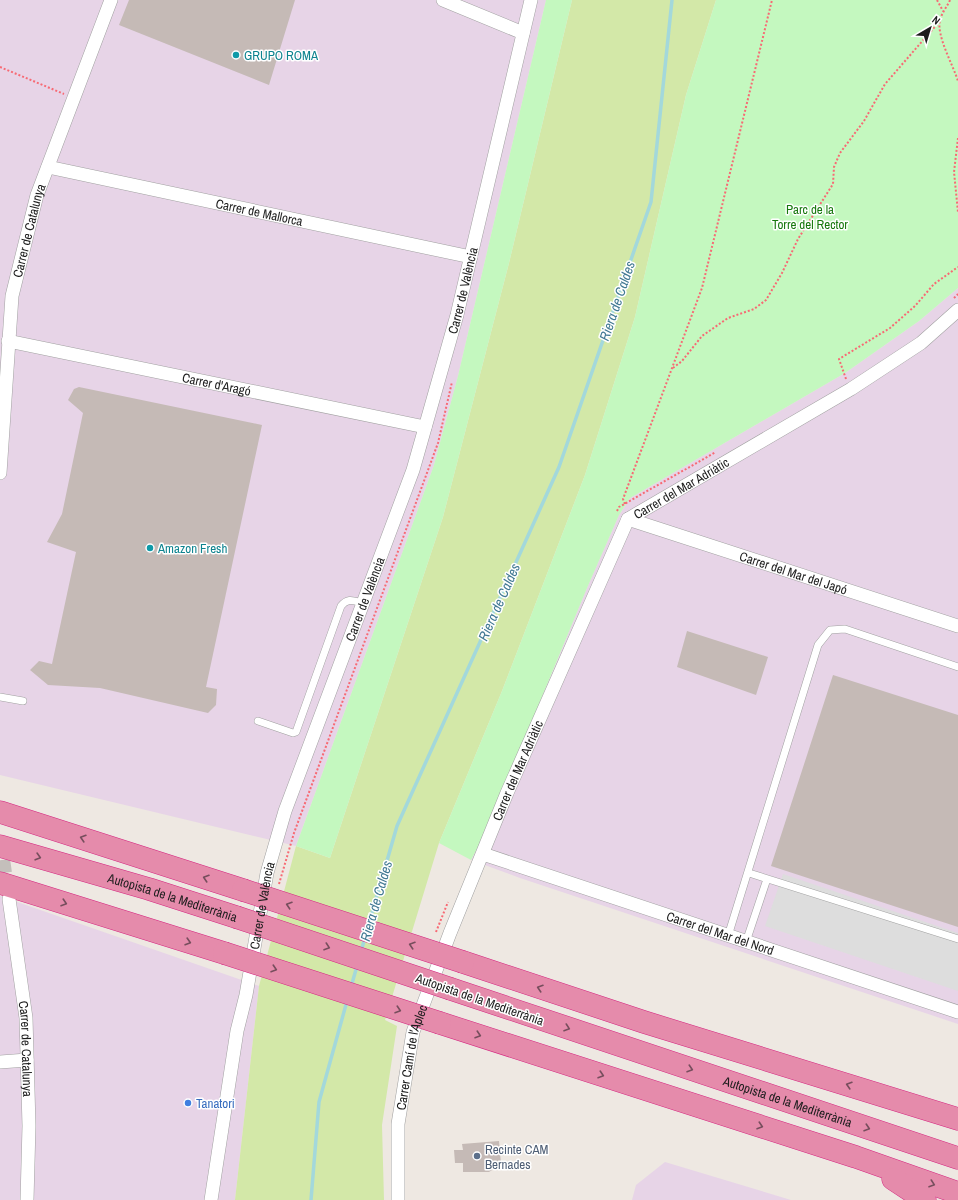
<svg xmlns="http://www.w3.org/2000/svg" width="958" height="1200" viewBox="0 0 958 1200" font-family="'Archivo Narrow',sans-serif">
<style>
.industrial{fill:#e7d4e7}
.grass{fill:#d3e8a8}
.park{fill:#c4f8bf}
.parking{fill:#ddd}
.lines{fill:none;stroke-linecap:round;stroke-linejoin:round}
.stream{stroke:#a3d8db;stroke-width:3.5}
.building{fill:#c5bab6}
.street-tunnel{stroke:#c4bfbb;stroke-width:13;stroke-dasharray:13 6;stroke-linecap:butt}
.lane-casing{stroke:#a1a1a1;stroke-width:8}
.street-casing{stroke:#a1a1a1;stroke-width:14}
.highway-casing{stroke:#d52680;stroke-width:23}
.path{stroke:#f76a74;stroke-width:2;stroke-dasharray:2 2;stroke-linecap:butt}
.lane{stroke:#fff;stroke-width:7}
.street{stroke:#fff;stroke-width:13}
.highway{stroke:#e58bab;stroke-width:22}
.highway-bridge-casing{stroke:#d52680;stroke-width:23;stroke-linecap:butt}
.highway-bridge{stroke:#e58bab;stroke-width:22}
.oneway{stroke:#774e5d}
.culture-dot{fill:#0f9aa8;stroke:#fff;stroke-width:1.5}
.shop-dot{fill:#3f7fe0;stroke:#fff;stroke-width:1.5}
.service-dot{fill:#5c6f8a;stroke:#fff;stroke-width:1.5}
.labels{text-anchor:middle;stroke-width:3;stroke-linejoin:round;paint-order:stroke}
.culture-label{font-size:13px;fill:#0d838f;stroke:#fff;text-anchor:start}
.park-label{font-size:13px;fill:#16780d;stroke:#fff}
.street-label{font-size:13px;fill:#1d1d1d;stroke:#fff}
.shop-label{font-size:13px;fill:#366cbe;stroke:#fff;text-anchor:start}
.service-label{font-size:13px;fill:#4e5e75;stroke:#fff;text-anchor:start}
.water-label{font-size:14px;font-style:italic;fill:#427993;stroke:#fff}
</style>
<rect width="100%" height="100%" fill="#eee8e2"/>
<path class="industrial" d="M0,0H546L458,376L434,465L296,846L0,775Z
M958,288V1024L520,878L471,860L486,832L587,588L619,515L630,498L845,373L919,321Z
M0,896L259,986L235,1200H0Z
M665,1162L791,1200H632L636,1185Z"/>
<path class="grass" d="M572,0H716L686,95L635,317L585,475L502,691L439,843L385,1020L397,1026L382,1125L384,1200H235L259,986L296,846L330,858L443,517L509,263Z"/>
<path class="park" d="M546,0H572L509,263L443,517L330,858L296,846L434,465L458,376Z
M716,0H958V288L919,321L845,373L630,498L619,515L587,588L486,832L471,860L439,843L502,691L585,475L635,317L686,95Z"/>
<path class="parking" d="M783,874L958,933V991L765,926Z"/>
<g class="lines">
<path class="stream" d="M369,923L397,826L559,467L651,202L672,0
M361,952L365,937
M351,987L357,966
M311,1200L319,1102L347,1001"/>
</g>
<path class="building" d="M129,0H295L269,85L119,25Z
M79,387L262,425L206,687L217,689L216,705L208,713L100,688L48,685L30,670L39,661L52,664L76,552L47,542L62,514L83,413L68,400L74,389Z
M687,631L768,657L756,695L677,667Z
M833,675L958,715V927L771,866Z
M499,1141L501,1164L489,1172H463V1163H455L454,1150H463L462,1144Z"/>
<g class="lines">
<path class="street-tunnel" d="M1,841L8,891"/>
<g class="lane-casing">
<path id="lane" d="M0,697L23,701
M258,721L293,733L296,732L341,606C348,597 354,601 363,603
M749,873L958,939
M728,936L818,645L830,630L845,629L958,667
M746,942L767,879"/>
</g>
<g class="street-casing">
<g id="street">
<path d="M443,0L523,33"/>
<path id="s1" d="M48,167L471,257"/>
<path id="s2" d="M8,341L425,427"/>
<path id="s3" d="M0,473L12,296L37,195L111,0"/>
<path id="s4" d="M628,519L958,626"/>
<path id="s5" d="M483,854L958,1012"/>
<path id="s6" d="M9,899L26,1018L29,1126L27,1200"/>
<path d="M0,1062L27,1060"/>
<path id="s7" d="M211,1200L237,1031L246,995L267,873L285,811L413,470L457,315L531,0"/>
<path id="s8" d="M398,1200V1124L413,1032L450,933L507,793L628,519L851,389L921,343L958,310"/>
</g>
</g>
<g class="highway-casing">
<g id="highway">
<path d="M0,812L243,890"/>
<path id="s9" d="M0,846L149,889L236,917"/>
<path d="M0,883L224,953"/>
<path d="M463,962L644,1022L958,1119"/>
<path id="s10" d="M451,989L958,1158"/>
<path d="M440,1023L856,1157L958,1193"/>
<path d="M893,1179L925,1200"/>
</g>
</g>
<path class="path" d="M937,0L943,11
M950,0C947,7 942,12 940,20C936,35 953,65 958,81
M0,67L64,94
M958,138L954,172L958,212
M954,298L958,294
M673,368L682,361L702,336L728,318L754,309L766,300L782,273L798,239L833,184L834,167L840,153L864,121L885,84L939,22
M846,379L839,359L890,328L915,306L934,284L958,267
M625,504L623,499L702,288L772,0
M617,511L619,507L716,452
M279,884L294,833L438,443L452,382
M436,932L448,902"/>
<use href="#lane" class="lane"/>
<use href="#street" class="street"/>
<use href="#highway" class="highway"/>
<g class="highway-bridge-casing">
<path id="highway-bridge" d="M243,890L463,962
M236,917L451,989
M224,953L440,1023"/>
</g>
<use href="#highway-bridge" class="highway-bridge"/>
</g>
<defs><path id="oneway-chevron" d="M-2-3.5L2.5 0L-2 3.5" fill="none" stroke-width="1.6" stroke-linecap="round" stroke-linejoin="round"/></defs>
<g class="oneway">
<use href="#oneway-chevron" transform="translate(83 838) rotate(-163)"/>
<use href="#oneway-chevron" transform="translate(38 857) rotate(16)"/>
<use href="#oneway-chevron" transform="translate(206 878) rotate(-162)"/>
<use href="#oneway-chevron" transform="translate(64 903) rotate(18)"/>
<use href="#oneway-chevron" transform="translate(289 905) rotate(-162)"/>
<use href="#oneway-chevron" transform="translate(188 942) rotate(17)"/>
<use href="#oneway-chevron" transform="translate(412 945) rotate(-162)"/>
<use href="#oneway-chevron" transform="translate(327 947) rotate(19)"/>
<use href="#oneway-chevron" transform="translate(274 969) rotate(18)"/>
<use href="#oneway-chevron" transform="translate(540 988) rotate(-162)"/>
<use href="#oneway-chevron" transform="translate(398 1010) rotate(18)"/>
<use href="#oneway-chevron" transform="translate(567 1028) rotate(19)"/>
<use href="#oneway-chevron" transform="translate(478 1035) rotate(18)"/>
<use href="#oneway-chevron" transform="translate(690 1069) rotate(18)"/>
<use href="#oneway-chevron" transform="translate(601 1075) rotate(18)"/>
<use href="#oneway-chevron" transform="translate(849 1085) rotate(-163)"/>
<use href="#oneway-chevron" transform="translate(760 1126) rotate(18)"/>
<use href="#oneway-chevron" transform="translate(867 1128) rotate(18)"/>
<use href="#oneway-chevron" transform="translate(932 1184) rotate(19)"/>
</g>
<g class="culture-dot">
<circle cx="236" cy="55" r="4"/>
<circle cx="150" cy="548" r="4"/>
</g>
<circle class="shop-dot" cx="188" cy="1103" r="4"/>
<circle class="service-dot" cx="477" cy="1156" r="4"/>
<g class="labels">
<g class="culture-label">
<text x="244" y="60">GRUPO ROMA</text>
<text x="158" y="553">Amazon Fresh</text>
</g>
<g class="park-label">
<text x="810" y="214">Parc de la<tspan x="810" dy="15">Torre del Rector</tspan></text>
</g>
<g class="street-label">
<text dy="5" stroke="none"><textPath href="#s1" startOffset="216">Carrer de Mallorca</textPath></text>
<text dy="5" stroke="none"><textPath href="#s3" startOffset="245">Carrer de Catalunya</textPath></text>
<text dy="5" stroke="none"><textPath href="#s7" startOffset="947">Carrer de València</textPath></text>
<text dy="5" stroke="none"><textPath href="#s2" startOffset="213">Carrer d'Aragó</textPath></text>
<text dy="5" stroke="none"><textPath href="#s8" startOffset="787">Carrer del Mar Adriàtic</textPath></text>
<text dy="5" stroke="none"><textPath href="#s4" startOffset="174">Carrer del Mar del Japó</textPath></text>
<text dy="5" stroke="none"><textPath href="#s7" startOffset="623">Carrer de València</textPath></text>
<text dy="5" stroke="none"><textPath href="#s8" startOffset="451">Carrer del Mar Adriàtic</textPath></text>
<text dy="5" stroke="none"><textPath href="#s9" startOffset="180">Autopista de la Mediterrània</textPath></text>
<text dy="5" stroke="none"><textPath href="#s7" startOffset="299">Carrer de València</textPath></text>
<text dy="5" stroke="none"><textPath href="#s5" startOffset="250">Carrer del Mar del Nord</textPath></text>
<text transform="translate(480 999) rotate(19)" y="5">Autopista de la Mediterrània</text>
<text dy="5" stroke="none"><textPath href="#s6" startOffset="151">Carrer de Catalunya</textPath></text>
<text dy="5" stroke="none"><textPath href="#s8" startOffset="144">Carrer Camí de l'Aplec</textPath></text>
<text dy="5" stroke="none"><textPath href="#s10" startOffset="355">Autopista de la Mediterrània</textPath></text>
</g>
<g class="shop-label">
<text x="196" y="1108">Tanatori</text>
</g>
<g class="service-label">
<text x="485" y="1154">Recinte CAM<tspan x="485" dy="15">Bernades</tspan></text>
</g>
<g class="water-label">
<text transform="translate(617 301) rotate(-71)" y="5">Riera de Caldes</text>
<text transform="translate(499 602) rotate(-66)" y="5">Riera de Caldes</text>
<text transform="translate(376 901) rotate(-74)" y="5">Riera de Caldes</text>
</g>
</g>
<g transform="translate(930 28) rotate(38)" stroke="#ffffff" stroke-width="3" paint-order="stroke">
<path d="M0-3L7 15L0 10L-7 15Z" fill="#1d1d1d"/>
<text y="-6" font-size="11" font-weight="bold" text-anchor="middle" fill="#1d1d1d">N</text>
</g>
</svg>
